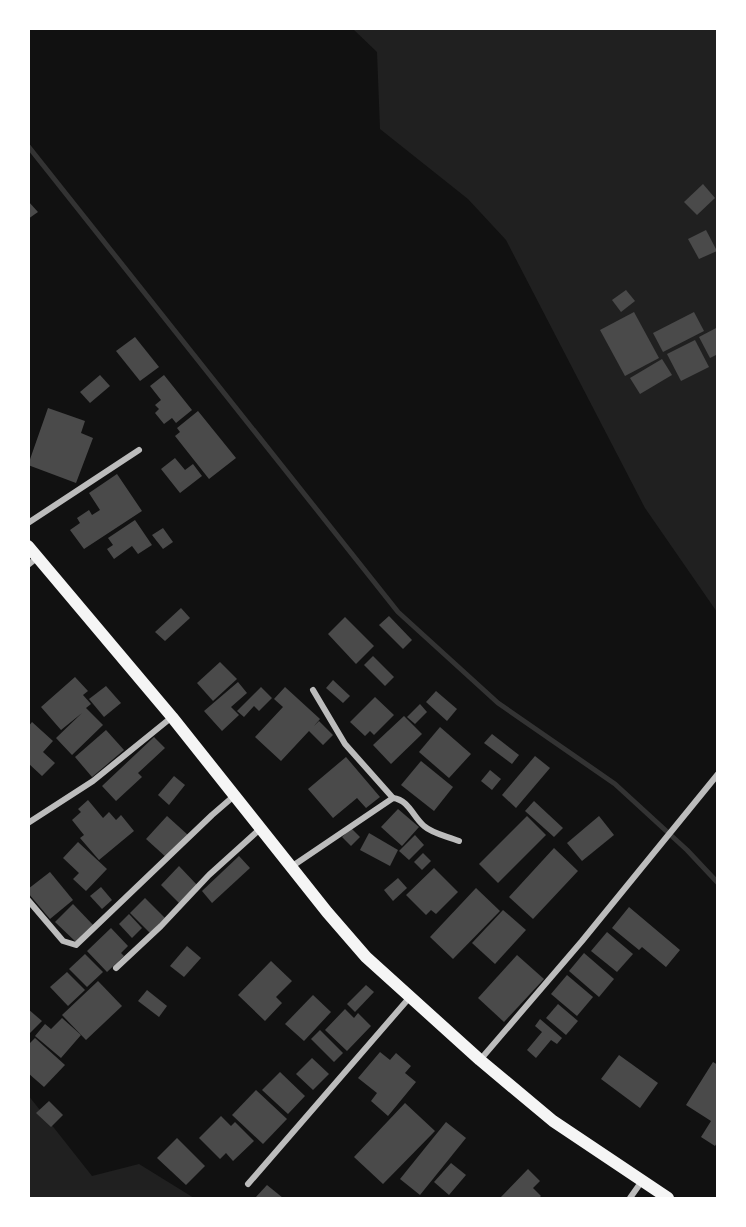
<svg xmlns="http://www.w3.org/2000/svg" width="746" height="1227" font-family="'Fira Sans Condensed',sans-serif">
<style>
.green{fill:#202020}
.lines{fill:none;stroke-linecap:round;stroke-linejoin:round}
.stream{stroke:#333;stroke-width:5}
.building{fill:#4a4a4a}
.minor{stroke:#bcbcbc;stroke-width:6}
.trunk{stroke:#f5f5f5;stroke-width:12}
</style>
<rect width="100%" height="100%" fill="#111"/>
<!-- green -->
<g class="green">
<path d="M353,29H717V612L645,508L506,240L468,199L380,129L377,52Z"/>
<path d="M28,1095L92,1176L139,1164L194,1198H29Z"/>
</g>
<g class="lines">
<!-- stream -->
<path class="stream" d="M28,146L398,612L498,703L615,784L687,850L718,883"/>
</g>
<!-- building -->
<g class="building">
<path d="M703,184L715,198L697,215L684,202Z"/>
<path d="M28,201L38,212L28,219Z"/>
<path d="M706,230L717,251L699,259L688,239Z"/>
<path d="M626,290L635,301L621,312L612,300Z"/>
<path d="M634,312L659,358L625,376L600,330Z"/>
<path d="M694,312L704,331L663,352L653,333Z"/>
<path d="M718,327V354L710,358L699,337Z"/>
<path d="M135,337L159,367L140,381L116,351Z"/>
<path d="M695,340L709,367L681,381L667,354Z"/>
<path d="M662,359L672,375L640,394L630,378Z"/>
<path d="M100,375L110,386L90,403L80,392Z"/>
<path d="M164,375L192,410L176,423L172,418L164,424L155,413L159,409L155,405L161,400L150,386Z"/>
<path d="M48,408L85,421L81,433L93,438L76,483L28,465Z"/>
<path d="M198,411L236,458L209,479L175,436L180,432L177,428Z"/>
<path d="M175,458L185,470L193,464L202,476L180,493L161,469Z"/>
<path d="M117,474L142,511L84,549L70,530L80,523L77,518L89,510L92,515L100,510L89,493Z"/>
<path d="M135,520L152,545L138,554L132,546L114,559L107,549L113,545L108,538Z"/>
<path d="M163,528L173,542L163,549L152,535Z"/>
<path d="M181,608L190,618L165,641L155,632Z"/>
<path d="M389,616L412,640L403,649L379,625Z"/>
<path d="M345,617L374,646L356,664L328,634Z"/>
<path d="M373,656L394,677L385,686L364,665Z"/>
<path d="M220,662L237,679L213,701L197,683Z"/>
<path d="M75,677L88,691L83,695L91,704L86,708L103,725L72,755L56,738L82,713L61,730L41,707Z"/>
<path d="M333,680L350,696L343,703L326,688Z"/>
<path d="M238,682L247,693L231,707L239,715L222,731L204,711Z"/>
<path d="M106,686L121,703L104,717L89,699Z"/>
<path d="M261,687L272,698L259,711L254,706L244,717L237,711Z"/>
<path d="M285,687L320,719L314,726L319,721L333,735L323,745L309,731L281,761L255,737L283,707L274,699Z"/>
<path d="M436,691L457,709L447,721L426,702Z"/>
<path d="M375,697L394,715L374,735L370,731L365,736L350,722Z"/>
<path d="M420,704L427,712L415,724L407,717Z"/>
<path d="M404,716L422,734L391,764L373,745Z"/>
<path d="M32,722L53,741L43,752L55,763L42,776L28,763V727Z"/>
<path d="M440,727L471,754L449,778L419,752Z"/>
<path d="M106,730L124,750L92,777L75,757Z"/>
<path d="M492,734L519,755L512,764L484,743Z"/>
<path d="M154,737L165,748L138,773L142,777L116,801L102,786Z"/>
<path d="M535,756L550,768L516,808L502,795Z"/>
<path d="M346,757L380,797L366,808L357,798L333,818L308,789Z"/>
<path d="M421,761L453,787L434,811L401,785Z"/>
<path d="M490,770L501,779L492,790L481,781Z"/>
<path d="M174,776L185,785L169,805L158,795Z"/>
<path d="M88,800L103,818L109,812L116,820L121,815L134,831L99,860L80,838L84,835L72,820L81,812L78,809Z"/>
<path d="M534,801L563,828L554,837L525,811Z"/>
<path d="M398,809L419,827L402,846L381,827Z"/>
<path d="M167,816L188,835L167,858L146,839Z"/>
<path d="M527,816L546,835L498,883L479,864Z"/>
<path d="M599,816L614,835L582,861L567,843Z"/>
<path d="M351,828L360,837L351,846L342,837Z"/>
<path d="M369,833L398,850L390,866L360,850Z"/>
<path d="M415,835L424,845L409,860L399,851Z"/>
<path d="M78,842L107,869L86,891L73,879L79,873L63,858Z"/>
<path d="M554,848L578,871L533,919L509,897Z"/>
<path d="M423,853L431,861L422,870L414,862Z"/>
<path d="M239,856L250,868L212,903L202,891Z"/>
<path d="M179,866L197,885L179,903L161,885Z"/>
<path d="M434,868L458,892L436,914L431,910L426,915L406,895Z"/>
<path d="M50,872L73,900L50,919L28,893V889Z"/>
<path d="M398,878L407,888L393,901L384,890Z"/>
<path d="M101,887L112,900L102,909L90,896Z"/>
<path d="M476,888L500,911L453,959L430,937Z"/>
<path d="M145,898L165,918L150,933L130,913Z"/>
<path d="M73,904L94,926L77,943L55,922Z"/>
<path d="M629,907L680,950L666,967L642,947L639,950L612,928Z"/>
<path d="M503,910L526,930L495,964L472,943Z"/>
<path d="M129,914L142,928L132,938L119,924Z"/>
<path d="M111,928L128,946L121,953L124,956L107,972L87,951Z"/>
<path d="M607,932L633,954L617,972L591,951Z"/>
<path d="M187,946L201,958L184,977L170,966Z"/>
<path d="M584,953L614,979L599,997L569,971Z"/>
<path d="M85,954L103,972L87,987L69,969Z"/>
<path d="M517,955L544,979L504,1022L478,998Z"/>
<path d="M271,961L292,981L276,997L282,1003L265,1021L238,995Z"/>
<path d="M67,972L85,990L68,1006L50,987Z"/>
<path d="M567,975L593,997L577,1016L551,994Z"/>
<path d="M98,981L122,1006L86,1040L62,1015Z"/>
<path d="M366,985L374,992L355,1012L347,1004Z"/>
<path d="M147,990L167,1006L159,1017L138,1001Z"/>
<path d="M313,995L331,1012L304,1041L285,1024Z"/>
<path d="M558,1004L578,1021L566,1035L546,1018Z"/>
<path d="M28,1009L42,1021L28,1035Z"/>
<path d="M345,1009L354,1018L358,1013L371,1026L347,1051L325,1030Z"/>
<path d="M62,1018L81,1035L61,1058L35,1036L45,1024L51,1029Z"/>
<path d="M540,1019L562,1038L557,1044L551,1040L536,1058L527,1050L542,1032L535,1026Z"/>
<path d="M320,1030L343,1053L334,1062L311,1039Z"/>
<path d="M35,1038L65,1065L44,1087L28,1073V1045Z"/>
<path d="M380,1052L390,1060L396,1053L411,1066L405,1073L416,1082L388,1116L371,1101L377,1093L358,1078Z"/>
<path d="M619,1055L658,1083L640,1108L601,1079Z"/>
<path d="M312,1058L329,1074L313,1090L296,1074Z"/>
<path d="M713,1062L718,1065V1141L715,1146L701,1137L711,1121L686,1105Z"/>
<path d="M280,1072L305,1096L288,1114L262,1090Z"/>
<path d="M256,1090L287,1119L263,1144L232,1115Z"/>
<path d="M49,1101L63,1115L51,1127L36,1113Z"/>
<path d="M405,1103L435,1131L383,1184L354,1157Z"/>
<path d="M221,1116L231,1126L235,1122L254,1141L233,1161L226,1153L220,1159L199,1138Z"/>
<path d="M446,1122L466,1138L420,1195L400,1179Z"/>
<path d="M177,1138L205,1166L186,1185L157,1158Z"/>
<path d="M451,1163L466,1175L449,1195L434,1182Z"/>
<path d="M528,1169L540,1181L533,1188L541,1196L539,1198H500Z"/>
<path d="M267,1185L283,1198H255Z"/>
</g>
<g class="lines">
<!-- minor -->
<g class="minor">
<path d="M28,523L139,450"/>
<path d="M28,565L38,557"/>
<path d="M313,690L345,744L393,798"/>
<path d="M28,823L93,781L172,717"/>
<path d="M291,867L393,798C409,800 413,817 424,826C433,834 447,836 459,841"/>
<path d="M28,900L63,941L76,945L212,815L234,796"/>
<path d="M116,968L161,926L209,875L260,829"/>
<path d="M480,1060L582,941L718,774"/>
<path d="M248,1184L410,997"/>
<path d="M630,1198L642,1181"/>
</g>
<!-- trunk -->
<path class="trunk" d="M28,546L172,717L327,912L366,957L480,1060L553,1121L668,1198"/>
</g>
<!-- border -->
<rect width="746" height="1227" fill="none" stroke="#ffffff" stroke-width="60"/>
</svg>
